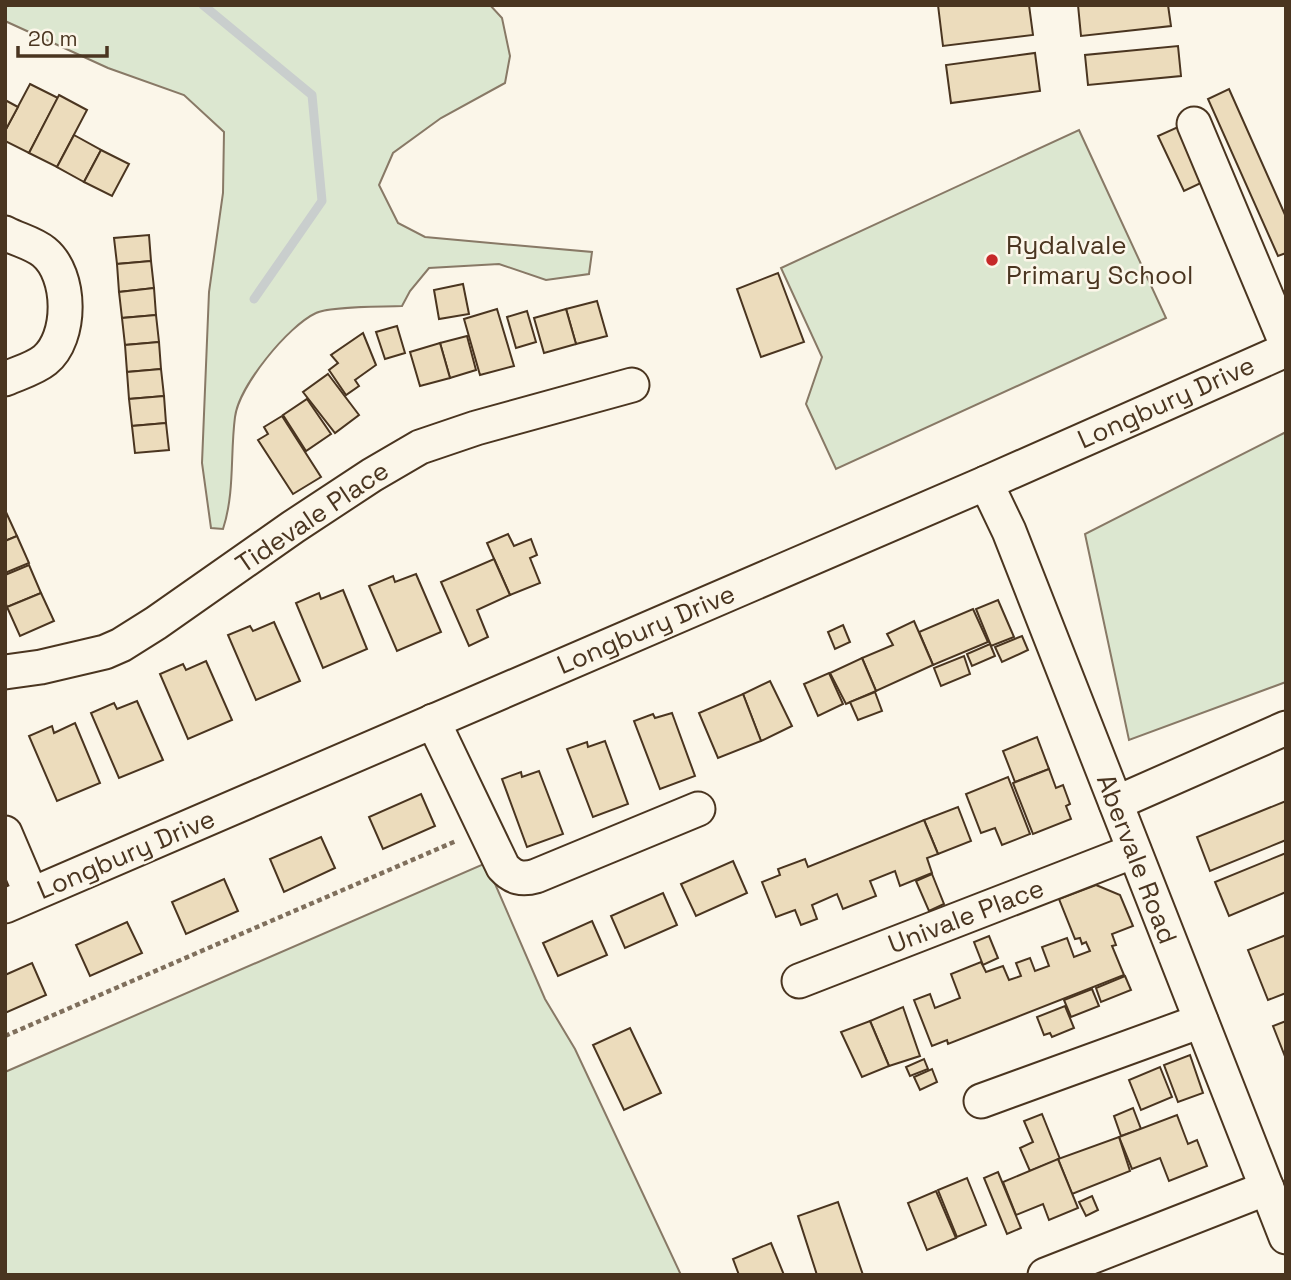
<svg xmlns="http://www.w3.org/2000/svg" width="1291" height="1280" font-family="'Space Grotesk',sans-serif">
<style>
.green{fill:#dce7d0;stroke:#887966;stroke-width:2}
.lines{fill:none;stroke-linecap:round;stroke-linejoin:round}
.stream{stroke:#c9cecd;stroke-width:9}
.building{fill:#ecdcbc;stroke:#4a3520;stroke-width:2}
.minor-casing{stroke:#4a3520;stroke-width:37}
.path{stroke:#7f6f5c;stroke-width:4.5;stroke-dasharray:5 3.5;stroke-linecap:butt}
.minor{stroke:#fbf6e9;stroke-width:33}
.poi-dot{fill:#c62828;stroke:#fbf6e9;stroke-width:2.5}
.labels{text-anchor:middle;stroke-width:5;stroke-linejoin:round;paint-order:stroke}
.poi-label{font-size:26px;fill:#4a3520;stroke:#fbf6e9;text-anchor:start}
.street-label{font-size:26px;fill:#4a3520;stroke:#fbf6e9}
</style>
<rect width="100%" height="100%" fill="#fbf6e9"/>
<!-- green -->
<g class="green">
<path d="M5,5H490L502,18L510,56L505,83L441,118L393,153L379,185L398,223L425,237L592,252L589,274L546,280L499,264L429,268L410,291L402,306C382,307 330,306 316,313C288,326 239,386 235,417C230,455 235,492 223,529L211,528L202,463L209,292L223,193L224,132L184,95L108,68L5,21Z"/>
<path d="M1079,130L1166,318L836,469L806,404L822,357L781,268Z"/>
<path d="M1286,432V682L1129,740L1085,534Z"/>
<path d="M486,863L545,999L575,1049L681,1275H5V1072Z"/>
</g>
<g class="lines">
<!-- stream -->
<path class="stream" d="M203,5L312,95L322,201L254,299"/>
</g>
<!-- building -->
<g class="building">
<path d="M938,5H1029L1033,35L943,46Z"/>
<path d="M1078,5H1168L1171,26L1081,36Z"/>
<path d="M1178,46L1181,76L1088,85L1085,55Z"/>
<path d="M1035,53L1040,91L951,103L946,65Z"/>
<path d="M30,84L58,98L29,153L5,141V131Z"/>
<path d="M1229,89L1286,217V253L1278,256L1208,99Z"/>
<path d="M59,95L87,110L57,167L29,153Z"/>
<path d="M5,100L18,107L5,131Z"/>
<path d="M1178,127L1203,182L1184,191L1158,136Z"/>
<path d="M74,135L101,150L84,182L57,167Z"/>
<path d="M101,150L129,164L112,196L84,182Z"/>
<path d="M149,235L151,261L117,264L114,238Z"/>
<path d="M151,261L154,288L119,292L117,264Z"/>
<path d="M778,273L804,342L761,357L737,289Z"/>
<path d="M463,284L469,314L439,319L434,290Z"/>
<path d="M154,288L156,315L122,318L119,292Z"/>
<path d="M597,301L607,336L576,344L566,309Z"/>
<path d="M497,309L514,366L480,375L464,319Z"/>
<path d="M566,309L576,344L544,353L534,318Z"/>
<path d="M527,311L536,342L516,348L507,317Z"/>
<path d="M156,315L159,342L125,345L122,318Z"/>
<path d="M397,326L405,353L385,359L376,332Z"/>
<path d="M363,333L376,365L355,380L359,386L346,395L329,370L338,363L331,355Z"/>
<path d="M467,336L476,370L450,378L440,343Z"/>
<path d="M159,342L161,369L127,372L125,345Z"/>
<path d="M440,343L450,378L420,386L410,352Z"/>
<path d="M161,369L164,396L129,399L127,372Z"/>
<path d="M328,374L359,415L335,433L303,392Z"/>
<path d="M164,396L166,423L132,426L129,399Z"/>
<path d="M307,399L331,434L306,451L283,415Z"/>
<path d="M282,416L321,477L293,494L258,440L268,434L264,427Z"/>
<path d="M166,423L169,450L135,453L132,426Z"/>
<path d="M5,510L17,536L5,541Z"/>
<path d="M508,534L514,546L531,539L537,555L530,558L540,583L510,595L487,543Z"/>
<path d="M17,536L29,563L5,573V541Z"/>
<path d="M494,559L510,595L477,610L488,637L469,646L441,582Z"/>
<path d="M29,565L41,593L7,607L5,601V575Z"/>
<path d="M416,574L441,632L397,651L369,586L393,576L395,582Z"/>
<path d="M343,590L367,649L323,668L296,603L319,593L321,599Z"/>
<path d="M41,593L54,621L20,636L7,607Z"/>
<path d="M998,600L1014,637L991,646L976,609Z"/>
<path d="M973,609L988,642L933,665L919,632Z"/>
<path d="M914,621L933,665L876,691L862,658L893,645L887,634Z"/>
<path d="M274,622L300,681L256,700L228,635L250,626L253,631Z"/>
<path d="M843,625L850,642L835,649L828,632Z"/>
<path d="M1022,636L1028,650L1002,662L995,647Z"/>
<path d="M990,644L995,656L972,666L967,654Z"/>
<path d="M964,656L970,674L941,686L934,668Z"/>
<path d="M862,658L876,691L846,704L830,673Z"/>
<path d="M206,661L232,720L188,739L160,674L183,664L186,670Z"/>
<path d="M829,673L843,704L818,716L804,684Z"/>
<path d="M770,681L792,726L761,741L743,694Z"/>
<path d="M875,692L882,711L858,720L850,702Z"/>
<path d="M743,694L761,741L718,758L699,713Z"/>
<path d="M137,701L163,760L119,778L91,713L114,703L117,709Z"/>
<path d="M672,713L695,776L660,789L634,721L653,714L655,718Z"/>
<path d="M75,723L100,783L57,801L29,736L52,726L54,733Z"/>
<path d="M1037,737L1049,769L1015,782L1003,751Z"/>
<path d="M605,741L628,804L593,817L567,749L587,742L588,747Z"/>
<path d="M1049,769L1056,788L1063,785L1070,804L1066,806L1071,819L1033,834L1013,783Z"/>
<path d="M539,771L563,834L527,847L502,779L521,772L522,777Z"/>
<path d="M1008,777L1030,834L1002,845L995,828L981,833L966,794Z"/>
<path d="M421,794L435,826L383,849L369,817Z"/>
<path d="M1286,801V840L1210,871L1197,837Z"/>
<path d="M958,807L971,841L938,854L924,820Z"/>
<path d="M924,820L938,854L927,858L932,873L900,886L895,871L870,881L876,896L843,909L837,894L812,905L817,919L801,925L795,910L776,917L762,882L780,875L778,869L805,859L808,867Z"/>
<path d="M321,837L335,868L284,892L270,859Z"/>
<path d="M1286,853V892L1229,916L1215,882Z"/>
<path d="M733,861L747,893L696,916L681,884Z"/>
<path d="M932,874L944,904L929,911L916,881Z"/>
<path d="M224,879L238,911L186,934L172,902Z"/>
<path d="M1096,885L1120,895L1133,926L1112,934L1116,945L1112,946L1124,975L948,1044L947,1040L932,1046L914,1000L930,994L935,1008L960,998L951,974L981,962L986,972L1003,966L1009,980L1021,976L1016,963L1030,958L1035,971L1049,966L1042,947L1067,938L1074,957L1090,951L1086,942L1082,944L1080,938L1075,939L1059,899Z"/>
<path d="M663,893L677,925L625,948L611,916Z"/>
<path d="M592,921L607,955L558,976L543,943Z"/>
<path d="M127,922L142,953L90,976L76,945Z"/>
<path d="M1286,935V993L1268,1000L1248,950Z"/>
<path d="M989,936L998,958L983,965L974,942Z"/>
<path d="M32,963L46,995L5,1013V975Z"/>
<path d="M1125,976L1131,990L1101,1002L1096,988Z"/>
<path d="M1092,989L1099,1006L1071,1017L1064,1000Z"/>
<path d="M1065,1006L1074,1028L1052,1037L1050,1033L1044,1035L1037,1017Z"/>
<path d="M903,1007L920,1056L889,1066L870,1021Z"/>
<path d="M870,1021L889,1066L862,1077L841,1032Z"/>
<path d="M1286,1021V1059L1273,1026Z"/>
<path d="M630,1028L661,1093L624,1110L593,1045Z"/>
<path d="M1190,1055L1203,1093L1178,1102L1164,1065Z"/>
<path d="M924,1059L928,1069L910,1076L906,1067Z"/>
<path d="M1160,1067L1172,1097L1141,1110L1129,1080Z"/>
<path d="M932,1069L937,1082L920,1090L914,1077Z"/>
<path d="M1133,1108L1141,1129L1121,1136L1114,1116Z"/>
<path d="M1042,1114L1060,1159L1030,1171L1020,1148L1033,1142L1024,1121Z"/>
<path d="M1177,1115L1188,1144L1197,1140L1207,1166L1169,1181L1160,1158L1132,1169L1119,1137Z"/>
<path d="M1119,1137L1130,1171L1072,1194L1058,1159Z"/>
<path d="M1058,1159L1078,1208L1049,1220L1043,1204L1016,1215L1003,1182Z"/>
<path d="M998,1172L1021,1228L1007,1234L984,1178Z"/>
<path d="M967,1178L986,1225L957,1237L938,1190Z"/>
<path d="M936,1191L956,1238L927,1250L908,1203Z"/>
<path d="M1092,1196L1098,1210L1086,1216L1079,1202Z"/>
<path d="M838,1202L863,1275H817L798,1216Z"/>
<path d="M771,1243L784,1275H739L733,1259Z"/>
</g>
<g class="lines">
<defs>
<g id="minor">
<path d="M1194,124L1286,343"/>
<path d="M5,233C18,240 33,243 44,252C72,275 72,338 45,360C34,369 18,373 5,379"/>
<path d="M986,483L1009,531L1286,1237"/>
<path d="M5,672L41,667L105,652L121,645L156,623L293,527L372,475L420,447L476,428L632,385"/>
<path d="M433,721L503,867C513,878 522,880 536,876L698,809"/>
<path d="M1116,803L1286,728"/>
<path d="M5,833L31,894"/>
<path d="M5,906L986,483L1286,350"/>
<path d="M799,981L1134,851"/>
<path d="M981,1101L1201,1021"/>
<path d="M1045,1275L1267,1188"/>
</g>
</defs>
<!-- minor casing -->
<use href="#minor" class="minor-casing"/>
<!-- path -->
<path class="path" d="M5,1036L456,841"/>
<!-- minor -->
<use href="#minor" class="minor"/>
</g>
<!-- markers -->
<circle class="poi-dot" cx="992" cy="260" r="7"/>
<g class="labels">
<!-- poi labels -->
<g class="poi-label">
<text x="1006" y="254">Rydalvale<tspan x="1006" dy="30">Primary School</tspan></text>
</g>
<!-- street labels -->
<g class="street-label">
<text transform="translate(1166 402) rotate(-24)" y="9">Longbury Drive</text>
<text transform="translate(312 517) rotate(-34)" y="9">Tidevale Place</text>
<text transform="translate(646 629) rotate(-23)" y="9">Longbury Drive</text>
<text transform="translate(126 854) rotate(-23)" y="9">Longbury Drive</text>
<text transform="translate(1137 859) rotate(69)" y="9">Abervale Road</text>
<text transform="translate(966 916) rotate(-21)" y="9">Univale Place</text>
</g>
</g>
<!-- border -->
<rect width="1291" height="1280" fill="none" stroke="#4a3520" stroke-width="14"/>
<!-- scale -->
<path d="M18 46v10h89v-10" fill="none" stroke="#4a3520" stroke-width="3.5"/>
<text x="28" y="46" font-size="21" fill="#4a3520" stroke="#fbf6e9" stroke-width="5" paint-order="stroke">20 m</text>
</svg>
